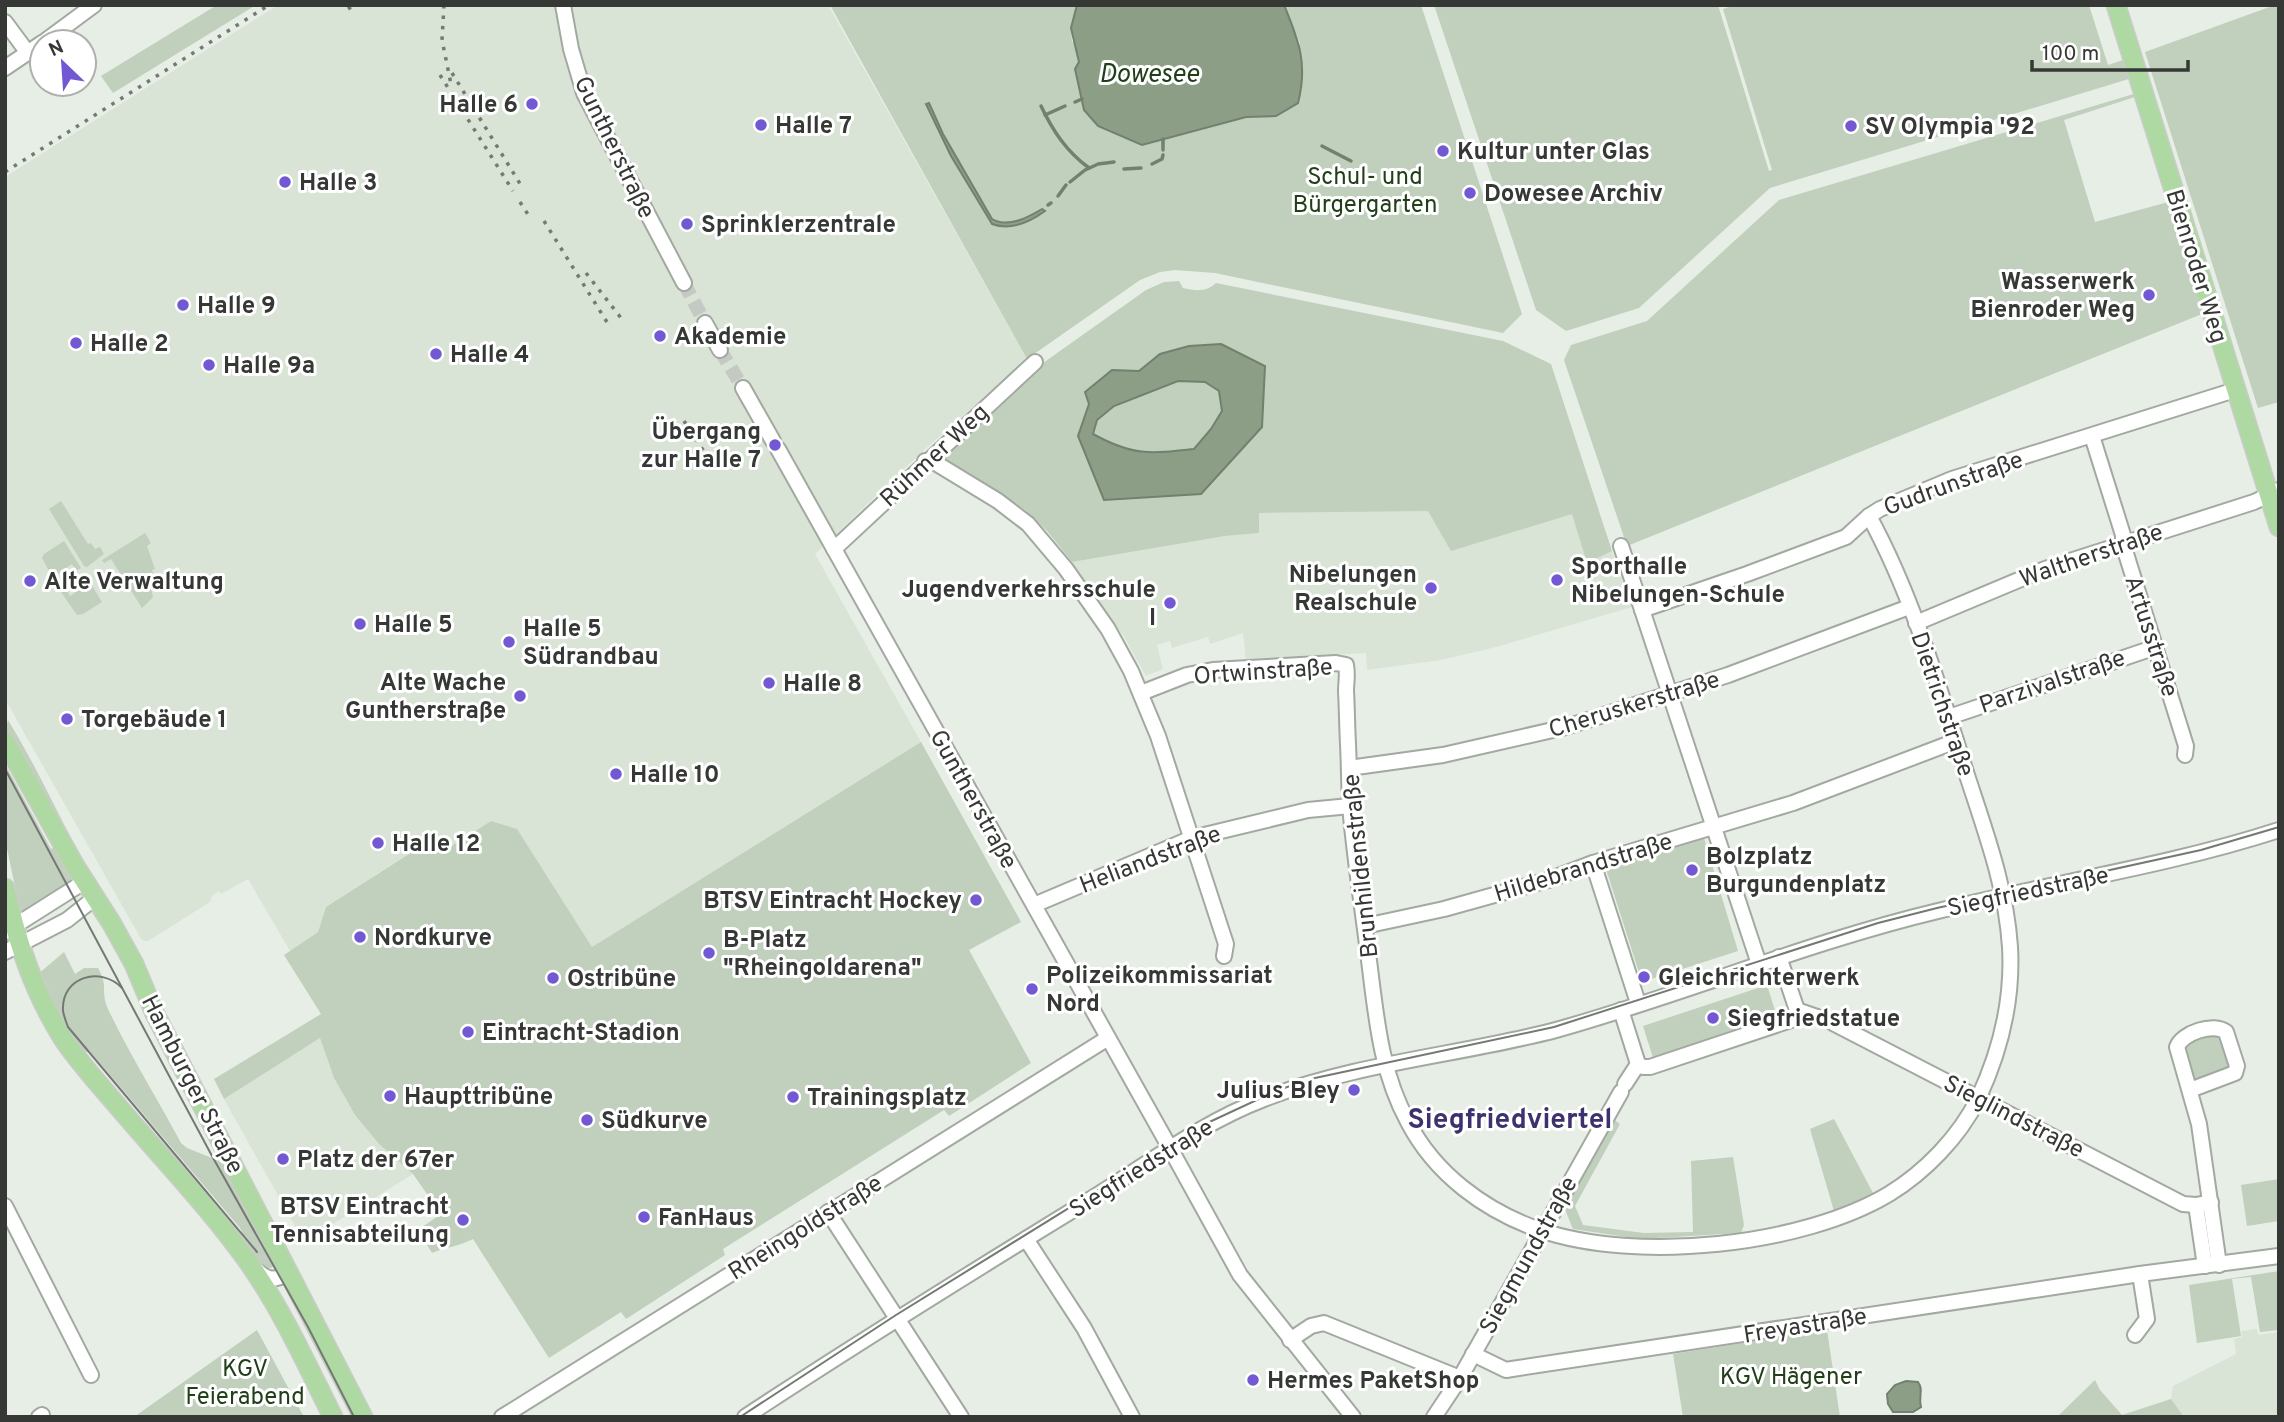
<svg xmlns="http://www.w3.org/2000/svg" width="2284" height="1422" font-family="Overpass,sans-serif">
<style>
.built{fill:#d9e4d6}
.green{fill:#c1cfbd;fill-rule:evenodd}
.water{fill:#8c9f86;stroke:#72806e;stroke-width:2;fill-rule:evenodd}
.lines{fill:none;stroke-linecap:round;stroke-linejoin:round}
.stream{stroke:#72806e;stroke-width:3.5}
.minor-tunnel{stroke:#c4cac3;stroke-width:14;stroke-dasharray:14 7;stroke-linecap:butt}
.minor-casing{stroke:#a2a9a0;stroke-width:18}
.major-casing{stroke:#cbcbca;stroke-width:21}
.minor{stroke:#fff;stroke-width:14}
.major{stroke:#afd9a3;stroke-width:18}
.tram{stroke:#757974;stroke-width:2}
.rail{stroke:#757974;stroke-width:3.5;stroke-dasharray:3.5 7;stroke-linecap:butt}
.poi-dot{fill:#7258d2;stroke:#fff;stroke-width:2.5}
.labels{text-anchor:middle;stroke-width:6;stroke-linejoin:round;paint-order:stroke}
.poi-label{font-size:24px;font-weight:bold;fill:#363835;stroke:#fff;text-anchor:start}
.street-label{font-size:24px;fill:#363835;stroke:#fff}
.park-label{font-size:24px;fill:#213f18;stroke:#fff}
.water-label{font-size:26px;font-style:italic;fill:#203e17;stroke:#fff}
.quarter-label{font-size:28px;font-weight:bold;fill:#3d326e;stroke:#fff}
</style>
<rect width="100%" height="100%" fill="#e7eee6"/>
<!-- built -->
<g class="built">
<path d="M278,5H828L1027,359L925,449L815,554L921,742L592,947L517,830L491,821L447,848L425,843L326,907L318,932L290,951L248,879L221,894L219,891L212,896L210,902L148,941H144L141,939L5,699V177Z"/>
<path d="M1596,507L1632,607L1496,647L1441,660L1367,670L1366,653L1246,660L1243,633L1210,644L1208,637L1172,648L1170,641L1157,645L1163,669L1146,676L1123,635L1072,562L1225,536L1259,533V513Z"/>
<path d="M320,1038L334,1078L355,1115L379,1144L413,1174L304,1242L224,1099Z"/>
<path d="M2257,1329L2258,1335L2279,1332V1417H2184L2171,1399L2173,1386L2236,1354L2234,1339L2242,1337L2241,1331Z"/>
</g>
<!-- green -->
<g class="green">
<path d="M217,5H256L113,93L101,76Z"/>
<path d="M830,5H1077L1071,28L1072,41L1076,45L1079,62L1098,126L1142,144L1246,117L1276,116L1300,43L1284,5H1421L1522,314L1503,333L1215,273L1175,270L1160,272L1140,280L1027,359Z"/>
<path d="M1434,5H1718L1769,171L1772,170L1723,9L1735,5H2089L2108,65L2126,59L2132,78L1770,188L1639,308L1566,331L1536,310Z"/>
<path d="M2275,5H2279V402L2258,408L2145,52Z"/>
<path d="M2137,93L2138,96L2064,120L2095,222L2172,201L2207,312L1627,546L1564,360L1571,345L1647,321L1779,200Z"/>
<path d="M1179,281L1183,288C1195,291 1207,292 1216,283L1503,341L1551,364L1612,551L1587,563L1572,514L1451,551L1428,511L1259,513V533L1225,536L1072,562L1047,531L1025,510L936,455L1043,363L1146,290L1164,282ZM1160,354L1265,367L1201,494L1078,436L1089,404L1140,371Z"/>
<path d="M1179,381L1205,382L1219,391L1222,411L1211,429L1194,449C1151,454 1132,455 1093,434L1097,420L1114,406Z"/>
<path d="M61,501L88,544L91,543L95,549L100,547L104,554L87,567L84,566L49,509Z"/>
<path d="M145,533L151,543L147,546L155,569L152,570L156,582L155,588L151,589L153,597L142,608L111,559L104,563L102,560Z"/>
<path d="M64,541L81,568L76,571L72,564L57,574L61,581L56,584L42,558L44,554Z"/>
<path d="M86,576L102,602L83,614L77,615L61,592L66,589L70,596L85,586L81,579Z"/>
<path d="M8,720C33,761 53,803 75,846L72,848L5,729Z"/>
<path d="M921,742L1021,922L969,950L1031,1063L949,1116L944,1110L723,1249L725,1255L626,1319L621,1312L549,1358L473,1239C460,1246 446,1247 432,1253L418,1230L441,1214L413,1174L379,1144L355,1115L334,1078L320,1038L224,1099L214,1079L321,1014L284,955L318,932L326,907L426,843L448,848L491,821L517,829L592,947Z"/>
<path d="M5,764L51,849L57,846L72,876L70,883L21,915L5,839Z"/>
<path d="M1704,838L1738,951L1642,982L1606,869Z"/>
<path d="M64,952L75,974L84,968H98C109,987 100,991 108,1009C130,1055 157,1098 181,1143L187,1148L217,1160L231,1172L279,1264L264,1271L243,1241L245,1239L240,1228L89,1050L83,1055L65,1030L37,975Z"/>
<path d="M1767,985L1778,1020L1654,1061L1643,1026Z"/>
<path d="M2219,1032L2231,1069L2200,1081L2194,1080L2182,1044L2185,1041Z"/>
<path d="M1613,1119L1620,1124L1575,1206L1583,1225L1644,1233L1693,1232L1691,1161L1733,1157L1744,1225L1741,1233L1640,1239L1573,1229L1564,1207Z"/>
<path d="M1834,1119L1874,1195L1834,1211L1810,1129Z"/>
<path d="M2279,1179V1221L2247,1226L2241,1185Z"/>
<path d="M2279,1271V1330L2260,1332L2251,1277L2232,1279L2241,1336L2197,1343L2189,1285Z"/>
<path d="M257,1330L304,1417H134Z"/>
<path d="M1827,1330L1840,1417H1683L1673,1354Z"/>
<path d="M2095,1380L2100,1390L2122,1415L2171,1399L2184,1417H2057Z"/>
</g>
<!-- water -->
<g class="water">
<path d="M1077,5H1284C1299,41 1308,64 1298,103L1276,116L1246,117L1142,145L1098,126L1084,110L1075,69L1079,62L1071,28Z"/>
<path d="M929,103L943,134L992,219C1008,228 1027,218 1042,209L1045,211C1030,222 1011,231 992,224L951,156L926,104Z"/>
<path d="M1221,344L1265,366L1262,427L1201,494L1104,500L1078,436L1089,404L1085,392L1112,370L1139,371L1160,354L1189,346ZM1178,381L1205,382L1219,391L1222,411L1211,429L1194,449C1150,454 1133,456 1093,434L1097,420L1114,406Z"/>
<path d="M1906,1381L1918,1382C1924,1390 1918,1396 1921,1407L1913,1412H1893L1888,1404L1887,1394L1895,1385Z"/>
</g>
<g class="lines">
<!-- stream -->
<g class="stream">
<path d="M1075,102L1082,99"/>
<path d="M1041,106C1053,131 1066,151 1089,168"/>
<path d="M1045,115L1065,106"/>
<path d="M1163,139V150"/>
<path d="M1322,146L1351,161"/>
<path d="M1098,164L1114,162"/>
<path d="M1152,164L1162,159L1163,155"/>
<path d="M1124,169L1141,168"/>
<path d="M1070,182L1085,170L1096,165"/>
<path d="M1058,196L1066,185"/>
<path d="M1048,205L1051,203"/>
</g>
<!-- minor-tunnel -->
<g class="minor-tunnel">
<path d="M684,283L705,323"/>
<path d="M720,350L743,388"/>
</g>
<defs>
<g id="minor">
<path d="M563,5L571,49L584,93L684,283"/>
<path d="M5,22L28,53"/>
<path d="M44,42L94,5"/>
<path d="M5,68L42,43"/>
<path d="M705,323L720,350"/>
<path d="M743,388L773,441"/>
<path d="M2092,436L2123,535V544L2186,746L2185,755"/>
<path d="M778,449L1170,1148L1240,1275L1353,1417"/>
<path d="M925,461L934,462L998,501L1028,524L1066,569L1108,629L1131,671L1158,736L1226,944L1224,956"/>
<path d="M1621,546L1759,964"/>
<path d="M834,549L1035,362"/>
<path d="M1642,610L1747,574L1846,537L1869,516L1880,509L1952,479L2235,390"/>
<path d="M1916,623L2045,569L2254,502L2279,490"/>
<path d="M1141,693L1187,675L1213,670L1336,663L1346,665C1348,675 1346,682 1346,691C1347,709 1347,726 1348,744C1349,764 1349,785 1350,805C1354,854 1362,904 1368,953C1376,1012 1379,1069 1408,1122C1435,1174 1485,1211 1540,1230C1637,1263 1802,1246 1889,1194C1925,1172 1959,1137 1978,1099C2000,1052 2013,999 2010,947C2006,885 1984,828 1965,769C1938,684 1912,595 1869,516"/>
<path d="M1949,717L2156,647"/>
<path d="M1349,768L1443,755L1566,727L1728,675L1909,607"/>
<path d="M1593,863L1638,1003"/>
<path d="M1034,905L1192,838L1308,810L1350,806"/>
<path d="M1365,926L1444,909L1548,880L1593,863L1793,803L1956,741"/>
<path d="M5,932L84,882"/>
<path d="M5,952L67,920L96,897"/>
<path d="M1621,1010L1638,1064"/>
<path d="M1797,1010L1826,1020"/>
<path d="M1833,1023L2183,1204L2196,1205L2211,1202"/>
<path d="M1638,1064L1643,1067H1650L1791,1020L1796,1015L1797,1010L1779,957"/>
<path d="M1625,1084L1638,1064"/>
<path d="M2190,1090L2235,1073L2237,1066L2226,1032C2214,1022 2182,1033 2177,1047L2199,1124L2219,1265"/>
<path d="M2196,1205L2205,1266"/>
<path d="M5,1206L91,1375"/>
<path d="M828,1212L961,1417"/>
<path d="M1026,1239L1084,1328L1132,1417"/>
<path d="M255,1269C268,1281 274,1281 289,1273"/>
<path d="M2135,1335L2147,1319L2140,1274"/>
<path d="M1290,1340L1311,1326L1324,1323L1460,1378"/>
<path d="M1473,1354L1506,1370L1512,1369L2140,1274L2279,1256"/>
<path d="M39,1417L42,1415"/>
<path d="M502,1417L1108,1038"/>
<path d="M745,1417C859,1342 975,1270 1091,1199C1148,1164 1201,1123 1264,1099C1355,1063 1461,1055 1556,1030C1685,994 1808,942 1938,911C2051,883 2168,866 2279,830"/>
<path d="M1434,1417L1460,1378L1621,1092"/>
</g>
<g id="major">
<path d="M2116,5L2279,527"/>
<path d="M5,741L75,866L112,924L134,964L155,1014L363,1417"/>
<path d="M5,888C17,941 33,990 62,1037C77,1060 97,1082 115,1103C159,1155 210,1208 249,1263C282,1310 307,1365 333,1417"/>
</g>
</defs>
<!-- minor casing -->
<use href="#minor" class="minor-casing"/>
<!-- major casing -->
<use href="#major" class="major-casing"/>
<!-- minor -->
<use href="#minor" class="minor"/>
<!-- major -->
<use href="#major" class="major"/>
<!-- tram -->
<g class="tram">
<path d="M5,769L212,1156L308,1327L354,1417"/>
<path d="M122,988C101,966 61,976 63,1011C64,1016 66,1022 68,1027L257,1252"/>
<path d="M740,1417L896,1315L1203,1125L1278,1090L1315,1078L1554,1027L1878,923L1937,908L2201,850L2279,827"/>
</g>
<!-- rail -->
<g class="rail">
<path d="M444,5L442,40L451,84"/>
<path d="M348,9L354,5"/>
<path d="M452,73L522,187"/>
<path d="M440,75L513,191"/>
<path d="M5,172L269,5"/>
<path d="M520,202L529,216"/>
<path d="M544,221L610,327"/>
<path d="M586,273L621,318"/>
<path d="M684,421L705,453"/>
</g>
</g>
<!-- markers -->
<g class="poi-dot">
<circle cx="532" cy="104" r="7"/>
<circle cx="761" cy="125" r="7"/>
<circle cx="1851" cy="126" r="7"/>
<circle cx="1443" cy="151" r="7"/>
<circle cx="285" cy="182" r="7"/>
<circle cx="1470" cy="193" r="7"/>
<circle cx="687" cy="224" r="7"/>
<circle cx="2149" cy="295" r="7"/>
<circle cx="183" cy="305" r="7"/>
<circle cx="660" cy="336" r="7"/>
<circle cx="76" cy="343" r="7"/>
<circle cx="436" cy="354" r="7"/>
<circle cx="209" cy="365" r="7"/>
<circle cx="775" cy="445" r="7"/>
<circle cx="1557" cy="580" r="7"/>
<circle cx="30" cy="581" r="7"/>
<circle cx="1431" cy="588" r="7"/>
<circle cx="1170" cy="603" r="7"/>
<circle cx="360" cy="624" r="7"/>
<circle cx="509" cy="642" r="7"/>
<circle cx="769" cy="683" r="7"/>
<circle cx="520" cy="696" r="7"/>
<circle cx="67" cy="719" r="7"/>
<circle cx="616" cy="774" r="7"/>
<circle cx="378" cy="843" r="7"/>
<circle cx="1692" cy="870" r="7"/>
<circle cx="976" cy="900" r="7"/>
<circle cx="360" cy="937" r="7"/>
<circle cx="709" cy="953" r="7"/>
<circle cx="1644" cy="977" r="7"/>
<circle cx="553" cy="978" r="7"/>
<circle cx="1032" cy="989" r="7"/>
<circle cx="1713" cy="1018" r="7"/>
<circle cx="468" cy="1032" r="7"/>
<circle cx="1354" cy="1090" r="7"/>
<circle cx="390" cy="1096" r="7"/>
<circle cx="793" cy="1097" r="7"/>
<circle cx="587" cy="1120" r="7"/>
<circle cx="283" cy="1159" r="7"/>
<circle cx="644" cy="1217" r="7"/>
<circle cx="463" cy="1220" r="7"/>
<circle cx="1253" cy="1380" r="7"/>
</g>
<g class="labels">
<!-- poi labels -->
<g class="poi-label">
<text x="518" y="112" text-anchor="end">Halle 6</text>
<text x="775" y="133">Halle 7</text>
<text x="1865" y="134">SV Olympia '92</text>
<text x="1457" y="159">Kultur unter Glas</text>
<text x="299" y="190">Halle 3</text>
<text x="1484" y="201">Dowesee Archiv</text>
<text x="701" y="232">Sprinklerzentrale</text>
<text x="2135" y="289" text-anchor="end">Wasserwerk<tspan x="2135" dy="28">Bienroder Weg</tspan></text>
<text x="197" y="313">Halle 9</text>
<text x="674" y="344">Akademie</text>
<text x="90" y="351">Halle 2</text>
<text x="450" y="362">Halle 4</text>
<text x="223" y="373">Halle 9a</text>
<text x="761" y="439" text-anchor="end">Übergang<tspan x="761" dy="28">zur Halle 7</tspan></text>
<text x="1571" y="574">Sporthalle<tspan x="1571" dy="28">Nibelungen-Schule</tspan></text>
<text x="1417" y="582" text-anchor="end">Nibelungen<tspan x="1417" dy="28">Realschule</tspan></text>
<text x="44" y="589">Alte Verwaltung</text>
<text x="1156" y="597" text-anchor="end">Jugendverkehrsschule<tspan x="1156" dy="28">I</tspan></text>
<text x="374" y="632">Halle 5</text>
<text x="523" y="636">Halle 5<tspan x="523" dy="28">Südrandbau</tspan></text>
<text x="506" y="690" text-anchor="end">Alte Wache<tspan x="506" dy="28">Guntherstraße</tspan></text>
<text x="783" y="691">Halle 8</text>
<text x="81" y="727">Torgebäude 1</text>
<text x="630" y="782">Halle 10</text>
<text x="392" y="851">Halle 12</text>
<text x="1706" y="864">Bolzplatz<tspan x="1706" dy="28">Burgundenplatz</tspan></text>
<text x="962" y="908" text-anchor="end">BTSV Eintracht Hockey</text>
<text x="374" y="945">Nordkurve</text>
<text x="723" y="947">B-Platz<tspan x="723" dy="28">"Rheingoldarena"</tspan></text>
<text x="1046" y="983">Polizeikommissariat<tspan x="1046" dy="28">Nord</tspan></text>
<text x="1658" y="985">Gleichrichterwerk</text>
<text x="567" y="986">Ostribüne</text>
<text x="1727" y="1026">Siegfriedstatue</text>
<text x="482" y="1040">Eintracht-Stadion</text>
<text x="1340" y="1098" text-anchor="end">Julius Bley</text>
<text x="404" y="1104">Haupttribüne</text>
<text x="807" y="1105">Trainingsplatz</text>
<text x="601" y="1128">Südkurve</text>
<text x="297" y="1167">Platz der 67er</text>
<text x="449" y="1214" text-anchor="end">BTSV Eintracht<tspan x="449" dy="28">Tennisabteilung</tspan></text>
<text x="658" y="1225">FanHaus</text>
<text x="1267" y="1388">Hermes PaketShop</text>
</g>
<!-- street labels -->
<g class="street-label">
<text transform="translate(615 147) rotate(64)" y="8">Guntherstraße</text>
<text transform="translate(2197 266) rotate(73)" y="8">Bienroder Weg</text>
<text transform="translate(934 455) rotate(-43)" y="8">Rühmer Weg</text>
<text transform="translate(1953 483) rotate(-20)" y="8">Gudrunstraße</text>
<text transform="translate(2091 555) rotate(-19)" y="8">Waltherstraße</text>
<text transform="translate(2152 636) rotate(72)" y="8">Artusstraße</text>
<text transform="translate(1263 671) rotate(-4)" y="8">Ortwinstraße</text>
<text transform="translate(2052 681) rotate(-19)" y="8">Parzivalstraße</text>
<text transform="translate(1634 704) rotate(-17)" y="8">Cheruskerstraße</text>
<text transform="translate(1943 704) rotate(71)" y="8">Dietrichstraße</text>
<text transform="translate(974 799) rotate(61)" y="8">Guntherstraße</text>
<text transform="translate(1150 859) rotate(-21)" y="8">Heliandstraße</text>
<text transform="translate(1360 866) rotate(-96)" y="8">Brunhildenstraße</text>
<text transform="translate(1583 867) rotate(-17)" y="8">Hildebrandstraße</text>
<text transform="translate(2028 891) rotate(-12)" y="8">Siegfriedstraße</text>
<text transform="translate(193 1084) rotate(63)" y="8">Hamburger Straße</text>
<text transform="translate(2014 1116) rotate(27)" y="8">Sieglindstraße</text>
<text transform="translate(1141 1168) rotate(-32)" y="8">Siegfriedstraße</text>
<text transform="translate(805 1227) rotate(-32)" y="8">Rheingoldstraße</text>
<text transform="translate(1528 1255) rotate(-61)" y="8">Siegmundstraße</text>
<text transform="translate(1805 1325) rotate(-9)" y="8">Freyastraße</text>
</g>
<!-- park labels -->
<g class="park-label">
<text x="1365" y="184">Schul- und<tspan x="1365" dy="28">Bürgergarten</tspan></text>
<text x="245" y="1376">KGV<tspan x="245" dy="28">Feierabend</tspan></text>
<text x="1791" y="1384">KGV Hägener</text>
</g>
<!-- water labels -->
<g class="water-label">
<text x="1149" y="82">Dowesee</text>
</g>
<!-- quarter labels -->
<g class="quarter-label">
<text x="1510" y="1128">Siegfriedviertel</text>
</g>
</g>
<!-- border -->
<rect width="2284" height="1422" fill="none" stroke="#363835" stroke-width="14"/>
<!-- north arrow -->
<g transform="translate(63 63) rotate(335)"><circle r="33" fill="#ffffff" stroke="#afafae" stroke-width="2"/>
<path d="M0-5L12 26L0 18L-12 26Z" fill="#7258d2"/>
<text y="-10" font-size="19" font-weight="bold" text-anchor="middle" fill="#363835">N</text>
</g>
<!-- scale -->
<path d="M2032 60v10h156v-10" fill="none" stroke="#363835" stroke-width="3.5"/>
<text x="2042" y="60" font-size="21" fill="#363835" stroke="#ffffff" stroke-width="5" paint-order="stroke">100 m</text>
</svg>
